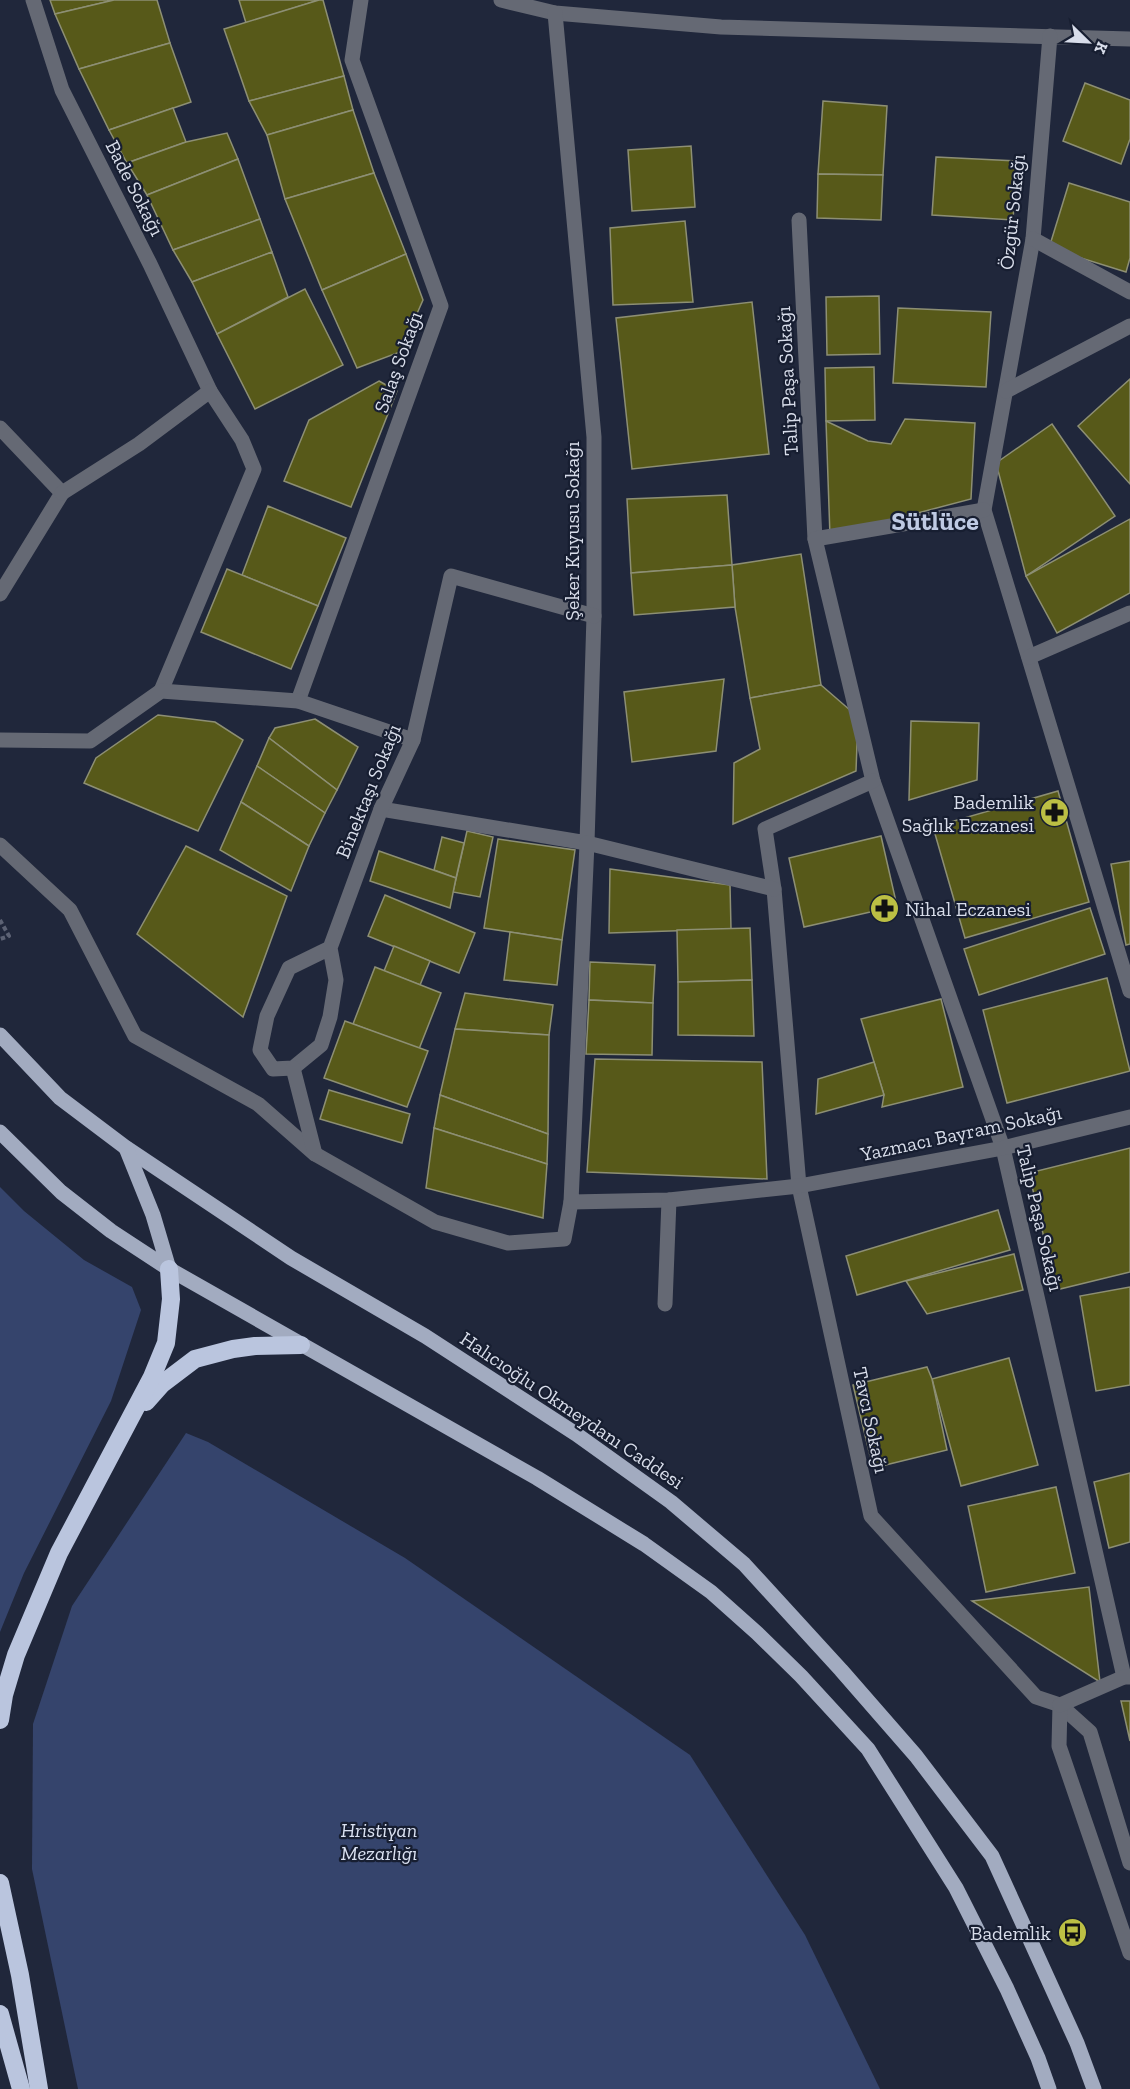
<svg xmlns="http://www.w3.org/2000/svg" width="1130" height="2089" font-family="'Zilla Slab',serif">
<style>
.green{fill:#35446c}
.building{fill:#575919;stroke:#8d8f74;stroke-width:1.5}
.lines{fill:none;stroke-linecap:round;stroke-linejoin:round}
.path{stroke:#5c6274;stroke-width:4;stroke-dasharray:4.5 3;stroke-linecap:butt}
.minor{stroke:#656974;stroke-width:15}
.major{stroke:#a2abc0;stroke-width:15}
.highway{stroke:#bac5de;stroke-width:18}
.labels{text-anchor:middle;stroke-width:4.5;stroke-linejoin:round;paint-order:stroke}
.street-label{font-size:20px;fill:#d8ddea;stroke:#171e31}
.poi-label{font-size:20px;fill:#d8ddea;stroke:#171e31;text-anchor:end}
.park-label{font-size:20px;font-style:italic;fill:#dbe2f2;stroke:#171e31}
.district-label{font-size:26px;font-weight:bold;fill:#bfcae3;stroke:#171e31}
</style>
<rect width="100%" height="100%" fill="#20273b"/>
<!-- green -->
<g class="green">
<path d="M0,1187L24,1211L84,1260L132,1287L141,1310L111,1401L24,1573L0,1632Z"/>
<path d="M186,1433L208,1442L405,1558L690,1755L805,1935L880,2089H78L32,1869L33,1724L72,1606Z"/>
</g>
<!-- building -->
<g class="building">
<path d="M50,0H114L55,14Z"/>
<path d="M114,0H157L170,43L79,69L55,14Z"/>
<path d="M239,0H319L246,23Z"/>
<path d="M319,0H323L344,76L249,101L224,29Z"/>
<path d="M170,43L191,102L109,130L79,69Z"/>
<path d="M344,76L353,110L267,135L249,101Z"/>
<path d="M1085,83L1130,100V139L1121,164L1063,141Z"/>
<path d="M823,101L887,106L883,175L818,174Z"/>
<path d="M173,108L186,142L127,163L109,130Z"/>
<path d="M353,110L374,173L285,199L267,135Z"/>
<path d="M227,133L238,159L147,195L127,163L186,142Z"/>
<path d="M691,146L695,207L632,211L628,150Z"/>
<path d="M936,157L1017,161L1013,220L932,215Z"/>
<path d="M238,159L260,219L173,250L147,195Z"/>
<path d="M374,173L406,254L322,290L285,199Z"/>
<path d="M818,174L883,175L881,220L817,218Z"/>
<path d="M1069,183L1130,202V258L1126,272L1049,248Z"/>
<path d="M260,219L272,252L192,282L173,250Z"/>
<path d="M685,221L693,302L613,305L610,228Z"/>
<path d="M272,252L288,297L217,334L192,282Z"/>
<path d="M406,254L423,300L400,352L357,368L322,290Z"/>
<path d="M305,289L343,365L255,409L217,334Z"/>
<path d="M879,296L880,354L827,355L826,297Z"/>
<path d="M752,302L769,454L632,469L616,318Z"/>
<path d="M898,308L991,312L986,387L893,383Z"/>
<path d="M874,367L875,420L826,421L825,368Z"/>
<path d="M1130,379V484L1078,426Z"/>
<path d="M379,381L397,391L351,507L284,481L309,420Z"/>
<path d="M905,419L975,423L971,499L830,536L826,421L868,441L891,444Z"/>
<path d="M1052,424L1115,516L1026,576L996,463Z"/>
<path d="M727,495L732,565L631,573L627,499Z"/>
<path d="M268,506L346,538L318,606L242,575Z"/>
<path d="M1130,519V593L1057,633L1026,576Z"/>
<path d="M801,554L821,685L750,698L735,607L732,565Z"/>
<path d="M732,565L735,607L634,615L631,573Z"/>
<path d="M227,569L318,606L291,669L201,632Z"/>
<path d="M724,679L716,751L632,762L624,692Z"/>
<path d="M821,685L858,717L856,771L733,824L734,763L760,749L750,698Z"/>
<path d="M158,715L215,722L243,740L198,831L84,783L96,758Z"/>
<path d="M315,719L358,747L337,790L269,738L275,728Z"/>
<path d="M911,721L979,723L977,780L909,800Z"/>
<path d="M269,738L337,790L325,813L257,766Z"/>
<path d="M257,766L325,813L309,846L241,802Z"/>
<path d="M1058,791L1089,902L965,938L933,827Z"/>
<path d="M241,802L309,846L291,891L220,850Z"/>
<path d="M467,831L493,837L480,897L453,892Z"/>
<path d="M881,836L897,906L804,927L789,858Z"/>
<path d="M442,837L464,843L456,878L434,870Z"/>
<path d="M498,839L575,850L562,940L484,928Z"/>
<path d="M186,846L287,896L243,1017L137,934Z"/>
<path d="M379,851L456,878L450,908L370,881Z"/>
<path d="M1130,861V944L1126,945L1111,864Z"/>
<path d="M610,869L730,885L731,929L609,933Z"/>
<path d="M385,895L475,933L459,973L368,936Z"/>
<path d="M1090,908L1105,954L979,995L964,949Z"/>
<path d="M750,928L752,980L678,982L677,930Z"/>
<path d="M510,932L562,940L557,985L504,980Z"/>
<path d="M394,946L430,961L420,985L384,971Z"/>
<path d="M590,962L655,965L653,1003L589,1000Z"/>
<path d="M375,967L441,993L419,1049L353,1024Z"/>
<path d="M1107,978L1130,1071L1007,1103L983,1010Z"/>
<path d="M752,980L754,1036L678,1035V982Z"/>
<path d="M465,993L553,1005L549,1035L455,1029Z"/>
<path d="M941,999L963,1087L882,1107L884,1095L861,1019Z"/>
<path d="M589,1000L653,1003L652,1055L586,1054Z"/>
<path d="M345,1021L428,1051L407,1107L324,1078Z"/>
<path d="M455,1029L549,1035L548,1134L440,1095Z"/>
<path d="M595,1059L762,1062L767,1179L587,1172Z"/>
<path d="M874,1062L884,1095L816,1114L818,1079Z"/>
<path d="M329,1090L410,1114L402,1143L320,1119Z"/>
<path d="M440,1095L548,1134L547,1164L434,1128Z"/>
<path d="M434,1128L547,1164L543,1218L426,1188Z"/>
<path d="M1130,1148V1272L1056,1290L1029,1173Z"/>
<path d="M998,1210L1010,1250L857,1295L846,1256Z"/>
<path d="M1014,1254L1023,1290L927,1314L906,1281Z"/>
<path d="M1130,1287V1385L1096,1391L1080,1296Z"/>
<path d="M1009,1358L1038,1465L961,1486L932,1379Z"/>
<path d="M927,1367L932,1379L947,1450L873,1468L853,1385Z"/>
<path d="M1130,1473V1542L1109,1548L1094,1482Z"/>
<path d="M1056,1487L1075,1573L986,1592L968,1506Z"/>
<path d="M1089,1587L1100,1682L972,1601Z"/>
<path d="M1121,1701H1130V1741Z"/>
</g>
<g class="lines">
<!-- path -->
<path class="path" d="M0,920L9,936L0,939"/>
<!-- minor -->
<g class="minor">
<path d="M33,0L62,90L150,264L210,391"/>
<path d="M501,0L555,13L721,27L1130,39"/>
<path d="M1050,36L1033,239L984,510L1130,991"/>
<path d="M799,220L815,539"/>
<path d="M1033,239L1130,292"/>
<path d="M1006,391L1130,326"/>
<path d="M0,428L62,493L0,594"/>
<path d="M62,493L139,444L210,391L242,440L254,469L161,691"/>
<path d="M984,510L815,539L873,781L1003,1148L1124,1677"/>
<path d="M1029,657L1130,613"/>
<path d="M298,701L441,306L352,60L361,0"/>
<path d="M0,740L90,741L161,691L298,701L413,740"/>
<path d="M873,781L765,829L774,889L799,1186L871,1516L1036,1697L1060,1705L1090,1732L1130,1863"/>
<path d="M381,809L587,843L594,616V437L555,13"/>
<path d="M0,845L70,910L135,1036L258,1104L315,1154L435,1222L508,1243L564,1239L571,1202"/>
<path d="M774,889L587,843L571,1202L669,1200L799,1186L1003,1148L1130,1117"/>
<path d="M330,948L289,968L267,1016L260,1050L273,1069L293,1068L321,1045L330,1017L336,980L330,948L381,809L413,740L451,576L594,616"/>
<path d="M293,1068L315,1154"/>
<path d="M665,1304L669,1200"/>
<path d="M1060,1705L1059,1746L1130,1953"/>
<path d="M1060,1705L1124,1677H1130"/>
</g>
<!-- major -->
<g class="major">
<path d="M0,1035L60,1098L125,1147L291,1258L425,1336L576,1434L671,1502L744,1564L841,1670L916,1756L992,1856L1077,2043L1094,2089"/>
<path d="M0,1132L61,1192L111,1231L169,1269L537,1478L644,1544L711,1592L757,1633L801,1676L868,1749L956,1888L1007,1989L1038,2058L1049,2089"/>
<path d="M126,1148L153,1215L169,1269"/>
</g>
<!-- highway -->
<g class="highway">
<path d="M146,1402L162,1384L195,1359L233,1349L255,1346L301,1345"/>
<path d="M0,1720L4,1695L16,1655L59,1553L152,1377L166,1343L171,1299L169,1269"/>
<path d="M0,1883L20,1975L39,2089"/>
<path d="M0,2014L21,2089"/>
</g>
</g>
<!-- icons -->
<defs>
<symbol id="pharmacy-disc" viewBox="-11 -11 22 22"><circle r="9.5" fill="#bcbf44" stroke="#171e31"/><path d="M-2-6h4v4h4v4h-4v4h-4v-4h-4v-4h4Z" fill="#111"/></symbol>
<symbol id="bus-disc" viewBox="-11 -11 22 22"><circle r="9.5" fill="#bcbf44" stroke="#171e31"/><path d="M-5-6H5V4H4V6H2V4H-2V6H-4V4H-5ZM-3.5-4V0h7V-4ZM-3.5 1.2v1.5H-2V1.2ZM2 1.2v1.5H3.5V1.2Z" fill="#111"/></symbol>
</defs>
<g fill-rule="evenodd">
<use href="#pharmacy-disc" x="1038" y="796" width="33" height="33"/>
<use href="#pharmacy-disc" x="868" y="892" width="33" height="33"/>
<use href="#bus-disc" x="1056" y="1916" width="33" height="33"/>
</g>
<g class="labels">
<!-- street labels -->
<g class="street-label">
<text transform="translate(135 188) rotate(63)" y="7">Bade Sokağı</text>
<text transform="translate(1012 212) rotate(-84)" y="7">Özgür Sokağı</text>
<text transform="translate(398 362) rotate(-70)" y="7">Salaş Sokağı</text>
<text transform="translate(787 381) rotate(-93)" y="7">Talip Paşa Sokağı</text>
<text transform="translate(572 531) rotate(-90)" y="7">Şeker Kuyusu Sokağı</text>
<text transform="translate(368 791) rotate(-68)" y="7">Binektaşı Sokağı</text>
<text transform="translate(961 1133) rotate(-12)" y="7">Yazmacı Bayram Sokağı</text>
<text transform="translate(1040 1218) rotate(77)" y="7">Talip Paşa Sokağı</text>
<text transform="translate(572 1410) rotate(34)" y="7">Halıcıoğlu Okmeydanı Caddesi</text>
<text transform="translate(871 1420) rotate(78)" y="7">Tavcı Sokağı</text>
</g>
<!-- poi labels -->
<g class="poi-label">
<text x="1034" y="809">Bademlik<tspan x="1034" dy="23">Sağlık Eczanesi</tspan></text>
<text x="905" y="916" text-anchor="start">Nihal Eczanesi</text>
<text x="1051" y="1940">Bademlik</text>
</g>
<!-- park labels -->
<g class="park-label">
<text x="379" y="1837">Hristiyan<tspan x="379" dy="23">Mezarlığı</tspan></text>
</g>
<!-- district labels -->
<g class="district-label">
<text x="935" y="530">Sütlüce</text>
</g>
</g>
<!-- north arrow -->
<g transform="translate(1088 42) rotate(114)" stroke="#171e31" stroke-width="4.5" paint-order="stroke">
<path d="M0-4.5L10 22L0 15L-10 22Z" fill="#d8ddea"/>
<text y="-9" font-size="16" font-weight="bold" text-anchor="middle" fill="#d8ddea">K</text>
</g>
</svg>
